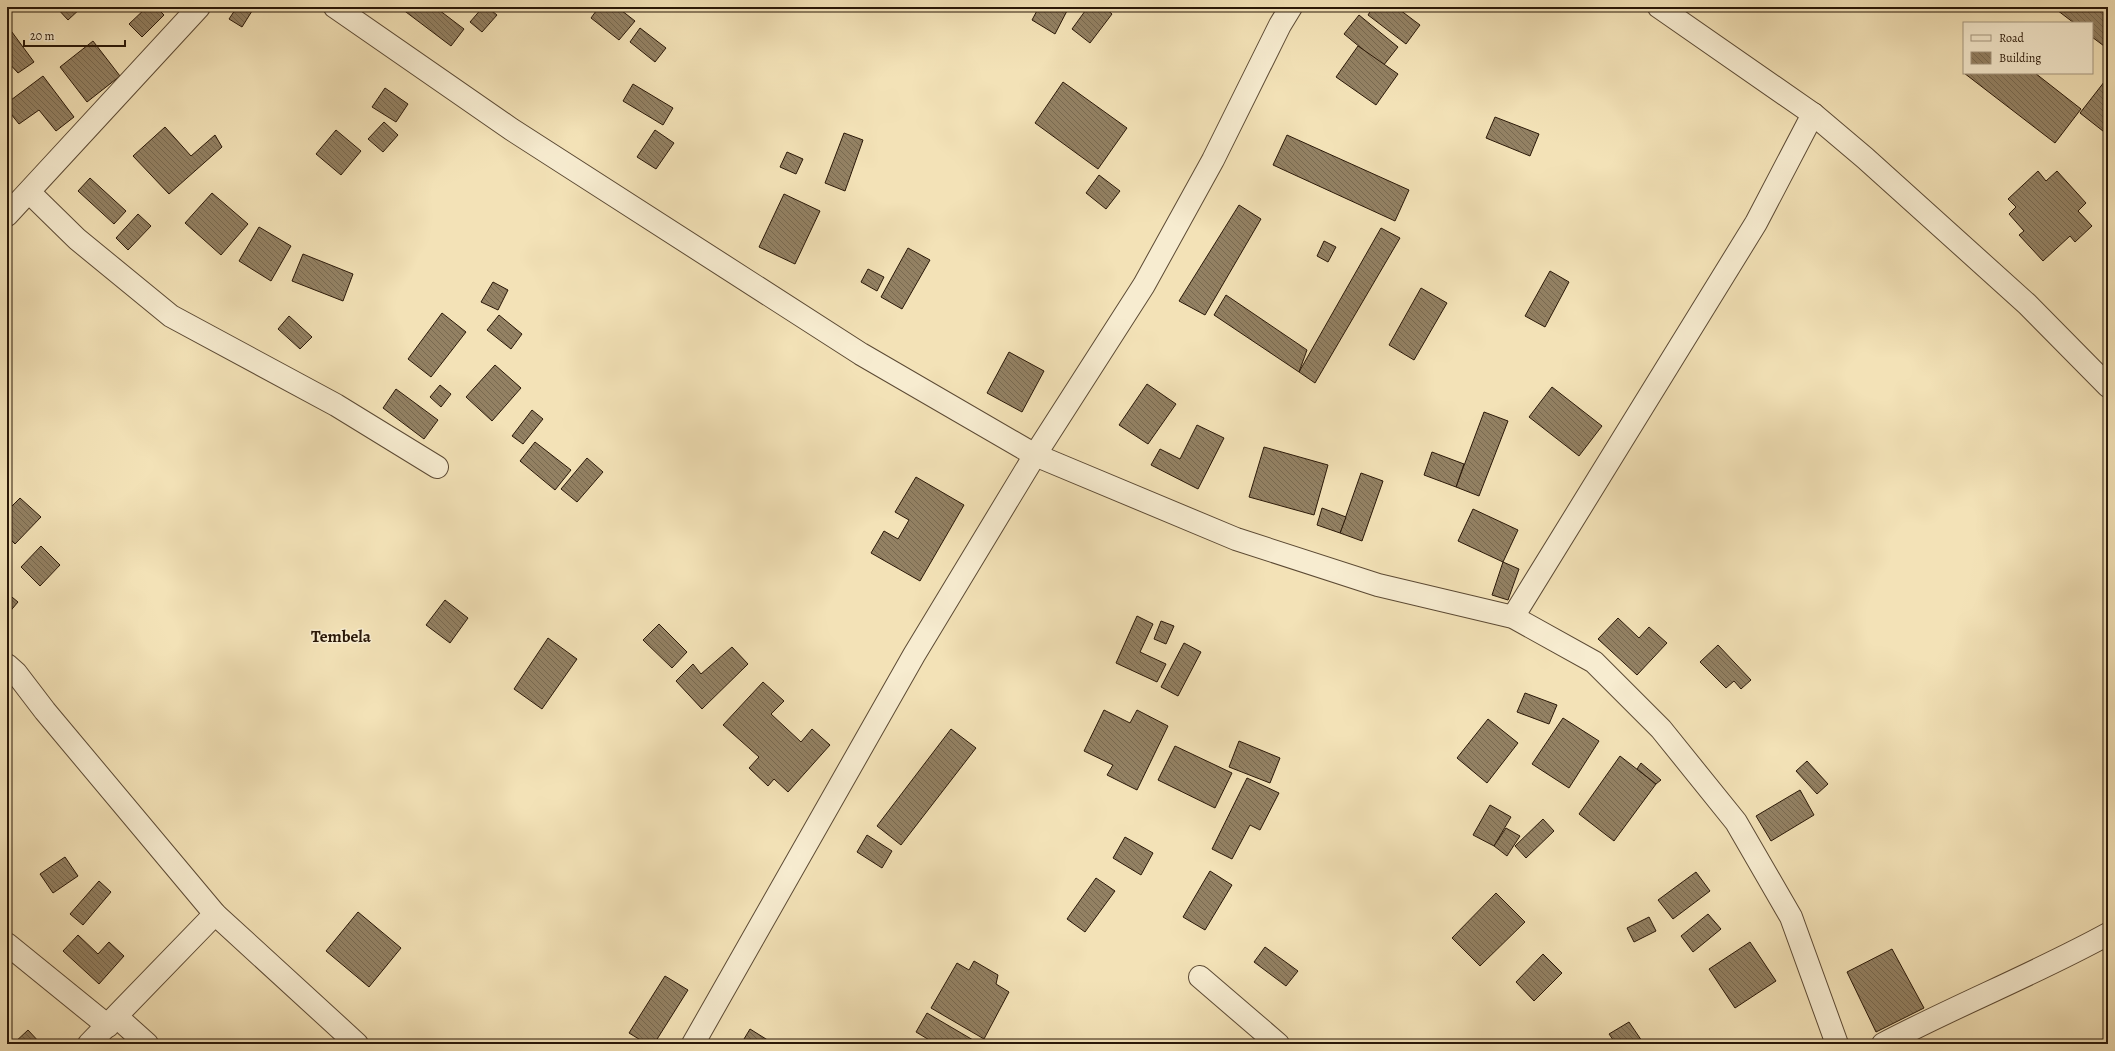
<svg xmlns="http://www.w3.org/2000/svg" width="2115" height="1051" font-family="Alegreya,serif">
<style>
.building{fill:url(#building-back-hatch);stroke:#2a1808}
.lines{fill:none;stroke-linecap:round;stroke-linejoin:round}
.minor-casing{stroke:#5c4a34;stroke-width:24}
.minor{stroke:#f7ecd0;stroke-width:22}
.labels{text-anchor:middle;stroke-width:3;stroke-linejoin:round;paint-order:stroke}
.quarter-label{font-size:17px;font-weight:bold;fill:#2a1808;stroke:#f7ecd0}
</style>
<defs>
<pattern id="building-back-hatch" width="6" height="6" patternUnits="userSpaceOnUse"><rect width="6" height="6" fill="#938163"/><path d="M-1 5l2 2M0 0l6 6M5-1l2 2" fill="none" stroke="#786950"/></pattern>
</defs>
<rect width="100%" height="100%" fill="#f3e2b7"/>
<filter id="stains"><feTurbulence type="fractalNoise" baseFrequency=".005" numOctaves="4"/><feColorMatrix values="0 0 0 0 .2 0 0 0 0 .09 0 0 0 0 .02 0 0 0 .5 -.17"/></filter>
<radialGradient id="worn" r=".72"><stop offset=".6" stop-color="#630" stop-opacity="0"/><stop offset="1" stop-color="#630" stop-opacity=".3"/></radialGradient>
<!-- building -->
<g class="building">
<path d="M56,7H82L68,20Z"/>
<path d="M147,7H156L164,15L142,37L129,24Z"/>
<path d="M237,7H247L252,11L242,27L229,19Z"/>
<path d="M403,7H435L464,29L451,46L402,9Z"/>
<path d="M483,7H487L497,15L482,32L470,22Z"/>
<path d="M599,7H617L635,21L619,40L591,18Z"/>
<path d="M1039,7H1069L1055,34L1032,20Z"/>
<path d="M1088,7H1104L1112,14L1090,43L1072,29Z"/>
<path d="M1373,7H1396L1420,25L1406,44L1368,15Z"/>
<path d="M2053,7H2108V49L2092,37V23H2074Z"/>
<path d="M1359,15L1398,47L1383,66L1344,34Z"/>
<path d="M9,28L34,62L18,73L7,61V30Z"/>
<path d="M640,28L666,48L655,62L630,42Z"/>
<path d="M93,41L120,76L87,102L60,67Z"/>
<path d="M1358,46L1398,74L1376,105L1336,77Z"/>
<path d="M1964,73H2035L2081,109L2055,143Z"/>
<path d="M43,76L74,117L56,131L39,110L19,124L7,109V103Z"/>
<path d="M2108,77V135L2080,113Z"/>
<path d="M1063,82L1127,128L1098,169L1035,123Z"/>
<path d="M633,84L673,108L663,125L623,101Z"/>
<path d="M385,88L408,104L396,122L372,107Z"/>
<path d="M1495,117L1539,134L1530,156L1486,138Z"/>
<path d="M384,122L398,135L383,152L368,139Z"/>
<path d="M165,127L191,156L215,135L222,147L169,194L133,156Z"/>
<path d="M336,130L361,151L341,175L316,154Z"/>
<path d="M655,130L674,143L656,169L637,157Z"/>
<path d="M844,133L863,140L845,191L825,183Z"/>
<path d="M1287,135L1409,190L1395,221L1273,165Z"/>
<path d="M787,152L803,159L796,174L780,167Z"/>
<path d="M2038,171L2046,181L2057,171L2086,203L2078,211L2092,226L2075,242L2070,236L2043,261L2019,235L2024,231L2009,214L2016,207L2008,199Z"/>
<path d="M1099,175L1120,191L1106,209L1086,193Z"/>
<path d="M90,178L126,211L114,224L78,191Z"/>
<path d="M212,193L248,224L221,255L185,223Z"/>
<path d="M784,194L820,211L795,264L759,247Z"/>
<path d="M1239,205L1261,219L1205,315L1179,301Z"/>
<path d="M138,214L151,226L128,250L116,238Z"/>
<path d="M259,227L291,246L271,281L239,261Z"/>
<path d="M1381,228L1400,238L1315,383L1299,372Z"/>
<path d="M1324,241L1336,247L1328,262L1317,256Z"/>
<path d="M908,248L930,260L902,309L881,297Z"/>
<path d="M303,254L353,274L343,301L292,281Z"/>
<path d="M868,269L884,277L877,291L861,282Z"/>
<path d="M1550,271L1569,282L1545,327L1525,316Z"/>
<path d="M493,282L508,290L498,310L481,302Z"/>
<path d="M1421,288L1447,303L1414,360L1389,345Z"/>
<path d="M1226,295L1307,350L1299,372L1214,315Z"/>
<path d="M442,313L466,332L431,377L408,359Z"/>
<path d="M499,315L522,334L511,349L487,330Z"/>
<path d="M289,316L312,337L300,349L278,329Z"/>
<path d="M1009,352L1044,371L1022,412L987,393Z"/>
<path d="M495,365L521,388L492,421L466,397Z"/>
<path d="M1147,384L1176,404L1148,444L1119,425Z"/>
<path d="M440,385L451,394L441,407L430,397Z"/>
<path d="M1552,387L1602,426L1579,456L1529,417Z"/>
<path d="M396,389L438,420L424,439L383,408Z"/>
<path d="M532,410L543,419L523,444L512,436Z"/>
<path d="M1484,412L1508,421L1479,496L1456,487Z"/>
<path d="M1197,425L1224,438L1198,489L1151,465L1160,449L1180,459Z"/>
<path d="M535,442L571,470L555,490L520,461Z"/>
<path d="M1264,447L1328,465L1314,515L1249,497Z"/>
<path d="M1432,452L1464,464L1456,487L1424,475Z"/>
<path d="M587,458L603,472L577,502L561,489Z"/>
<path d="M1361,473L1383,481L1362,541L1340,533Z"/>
<path d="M916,477L964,505L920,581L871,553L884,531L898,539L909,520L895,512Z"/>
<path d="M20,498L41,517L15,544L7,536V511Z"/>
<path d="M1322,508L1346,517L1340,533L1317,525Z"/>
<path d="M1473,509L1518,530L1503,562L1458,541Z"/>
<path d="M41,546L60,565L40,586L21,567Z"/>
<path d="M1503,562L1519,569L1508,600L1492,595Z"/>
<path d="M7,593L18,602L7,615Z"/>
<path d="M445,600L468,618L450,643L426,625Z"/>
<path d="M1137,616L1153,624L1140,652L1166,664L1157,682L1116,663Z"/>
<path d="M1618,618L1639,638L1649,627L1667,643L1637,675L1598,639Z"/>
<path d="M1161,621L1174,626L1166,644L1154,639Z"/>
<path d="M659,624L687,652L672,668L643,640Z"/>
<path d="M548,638L577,659L542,709L514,689Z"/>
<path d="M1184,643L1201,652L1178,696L1161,687Z"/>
<path d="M1718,645L1751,680L1741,689L1734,681L1726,688L1700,662Z"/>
<path d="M732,647L748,664L702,709L676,681L693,664L701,674Z"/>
<path d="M763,682L784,701L771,714L801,742L812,729L830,745L788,792L774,779L768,786L749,768L759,757L723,725Z"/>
<path d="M1525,693L1557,705L1549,724L1517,712Z"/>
<path d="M1104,710L1130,723L1137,710L1168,726L1137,790L1107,775L1113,765L1084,751Z"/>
<path d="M1563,718L1599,741L1569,788L1532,764Z"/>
<path d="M1488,719L1518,743L1487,783L1457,758Z"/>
<path d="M951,729L976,748L901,845L877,826Z"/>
<path d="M1239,741L1280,758L1270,783L1229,767Z"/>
<path d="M1175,746L1232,773L1215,808L1158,780Z"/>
<path d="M1620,756L1656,784L1614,841L1579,814Z"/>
<path d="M1807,761L1828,784L1817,794L1796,771Z"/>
<path d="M1641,763L1661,780L1656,784L1637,769Z"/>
<path d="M1247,778L1279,793L1260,830L1250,825L1232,859L1212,849Z"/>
<path d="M1800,790L1814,815L1771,841L1756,816Z"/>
<path d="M1490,805L1511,817L1494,846L1473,835Z"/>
<path d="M1543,819L1554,831L1526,858L1515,846Z"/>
<path d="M1506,828L1520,836L1507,856L1494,846Z"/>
<path d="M867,835L892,851L882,868L857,852Z"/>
<path d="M1125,837L1153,853L1141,875L1113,858Z"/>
<path d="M65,857L78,876L53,893L40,874Z"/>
<path d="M1210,871L1232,885L1205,930L1183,917Z"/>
<path d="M1696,872L1710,891L1673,919L1658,900Z"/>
<path d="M1096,878L1115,891L1085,932L1067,919Z"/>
<path d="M99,881L111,892L83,925L70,914Z"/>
<path d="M1496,893L1525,922L1480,966L1452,938Z"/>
<path d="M358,912L401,948L369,987L326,951Z"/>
<path d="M1708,914L1721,929L1693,952L1681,936Z"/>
<path d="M1649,917L1656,931L1634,942L1627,928Z"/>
<path d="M78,935L98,954L109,942L124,956L99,984L63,951Z"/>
<path d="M1750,942L1776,981L1735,1008L1709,969Z"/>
<path d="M1265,947L1298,971L1286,986L1254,962Z"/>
<path d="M1892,949L1924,1008L1876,1032L1847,972Z"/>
<path d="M1543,954L1562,973L1534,1001L1516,982Z"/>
<path d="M974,961L998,975L996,984L1009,992L984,1039L931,1008L957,963L969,970Z"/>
<path d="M665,976L688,990L654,1044H647L629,1033Z"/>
<path d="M927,1013L973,1040L971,1044H936L916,1032Z"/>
<path d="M1629,1022L1644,1044H1616L1609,1034Z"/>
<path d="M750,1029L774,1044H741Z"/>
<path d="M28,1030L41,1044H13Z"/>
</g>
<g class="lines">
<defs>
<g id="minor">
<path d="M335,7L511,129L861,354L1035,455L1236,539L1378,585L1513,617L1594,662L1661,729L1736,822L1791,917L1837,1044"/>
<path d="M1659,7L1813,114L1865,158L2027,304L2108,386"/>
<path d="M29,192L77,239L171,316L336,405L437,467"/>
<path d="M7,215L199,7"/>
<path d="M1513,617L1756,223L1813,114"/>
<path d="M7,665L16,673L45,711L215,914L357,1044"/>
<path d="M7,944L108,1026"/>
<path d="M1200,977L1278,1044"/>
<path d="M117,1017L147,1044"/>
<path d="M89,1044L215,914"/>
<path d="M693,1044L914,655L1035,455L1144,285L1213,160L1280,25L1291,7"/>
<path d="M1883,1044C1957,1005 2035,974 2108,934"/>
</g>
</defs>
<!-- minor casing -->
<use href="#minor" class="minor-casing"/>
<!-- minor -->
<use href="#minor" class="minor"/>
</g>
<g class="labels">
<!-- quarter labels -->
<g class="quarter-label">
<text x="341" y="642">Tembela</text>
</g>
</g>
<!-- margin -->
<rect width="2115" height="1051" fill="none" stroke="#f3e2b7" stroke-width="24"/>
<rect x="8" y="8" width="2099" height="1035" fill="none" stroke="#2a1808" stroke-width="2"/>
<rect x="12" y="12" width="2091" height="1027" fill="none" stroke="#2a1808"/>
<!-- legend -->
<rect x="1963" y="22" width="130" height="52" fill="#f7ecd0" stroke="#a59780"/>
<rect x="1971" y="35" width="20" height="6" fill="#f7ecd0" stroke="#a59780"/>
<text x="1999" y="42" font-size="12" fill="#2a1808">Road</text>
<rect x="1971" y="52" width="20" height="12" fill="url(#building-back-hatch)" stroke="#a59780"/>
<text x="1999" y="62" font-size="12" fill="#2a1808">Building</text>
<!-- scale -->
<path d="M24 40v6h101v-6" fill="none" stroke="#2a1808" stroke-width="2"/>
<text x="30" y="40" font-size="12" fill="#2a1808" stroke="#f7ecd0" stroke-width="3" paint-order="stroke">20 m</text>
<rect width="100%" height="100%" filter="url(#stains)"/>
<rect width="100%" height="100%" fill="url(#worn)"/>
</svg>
